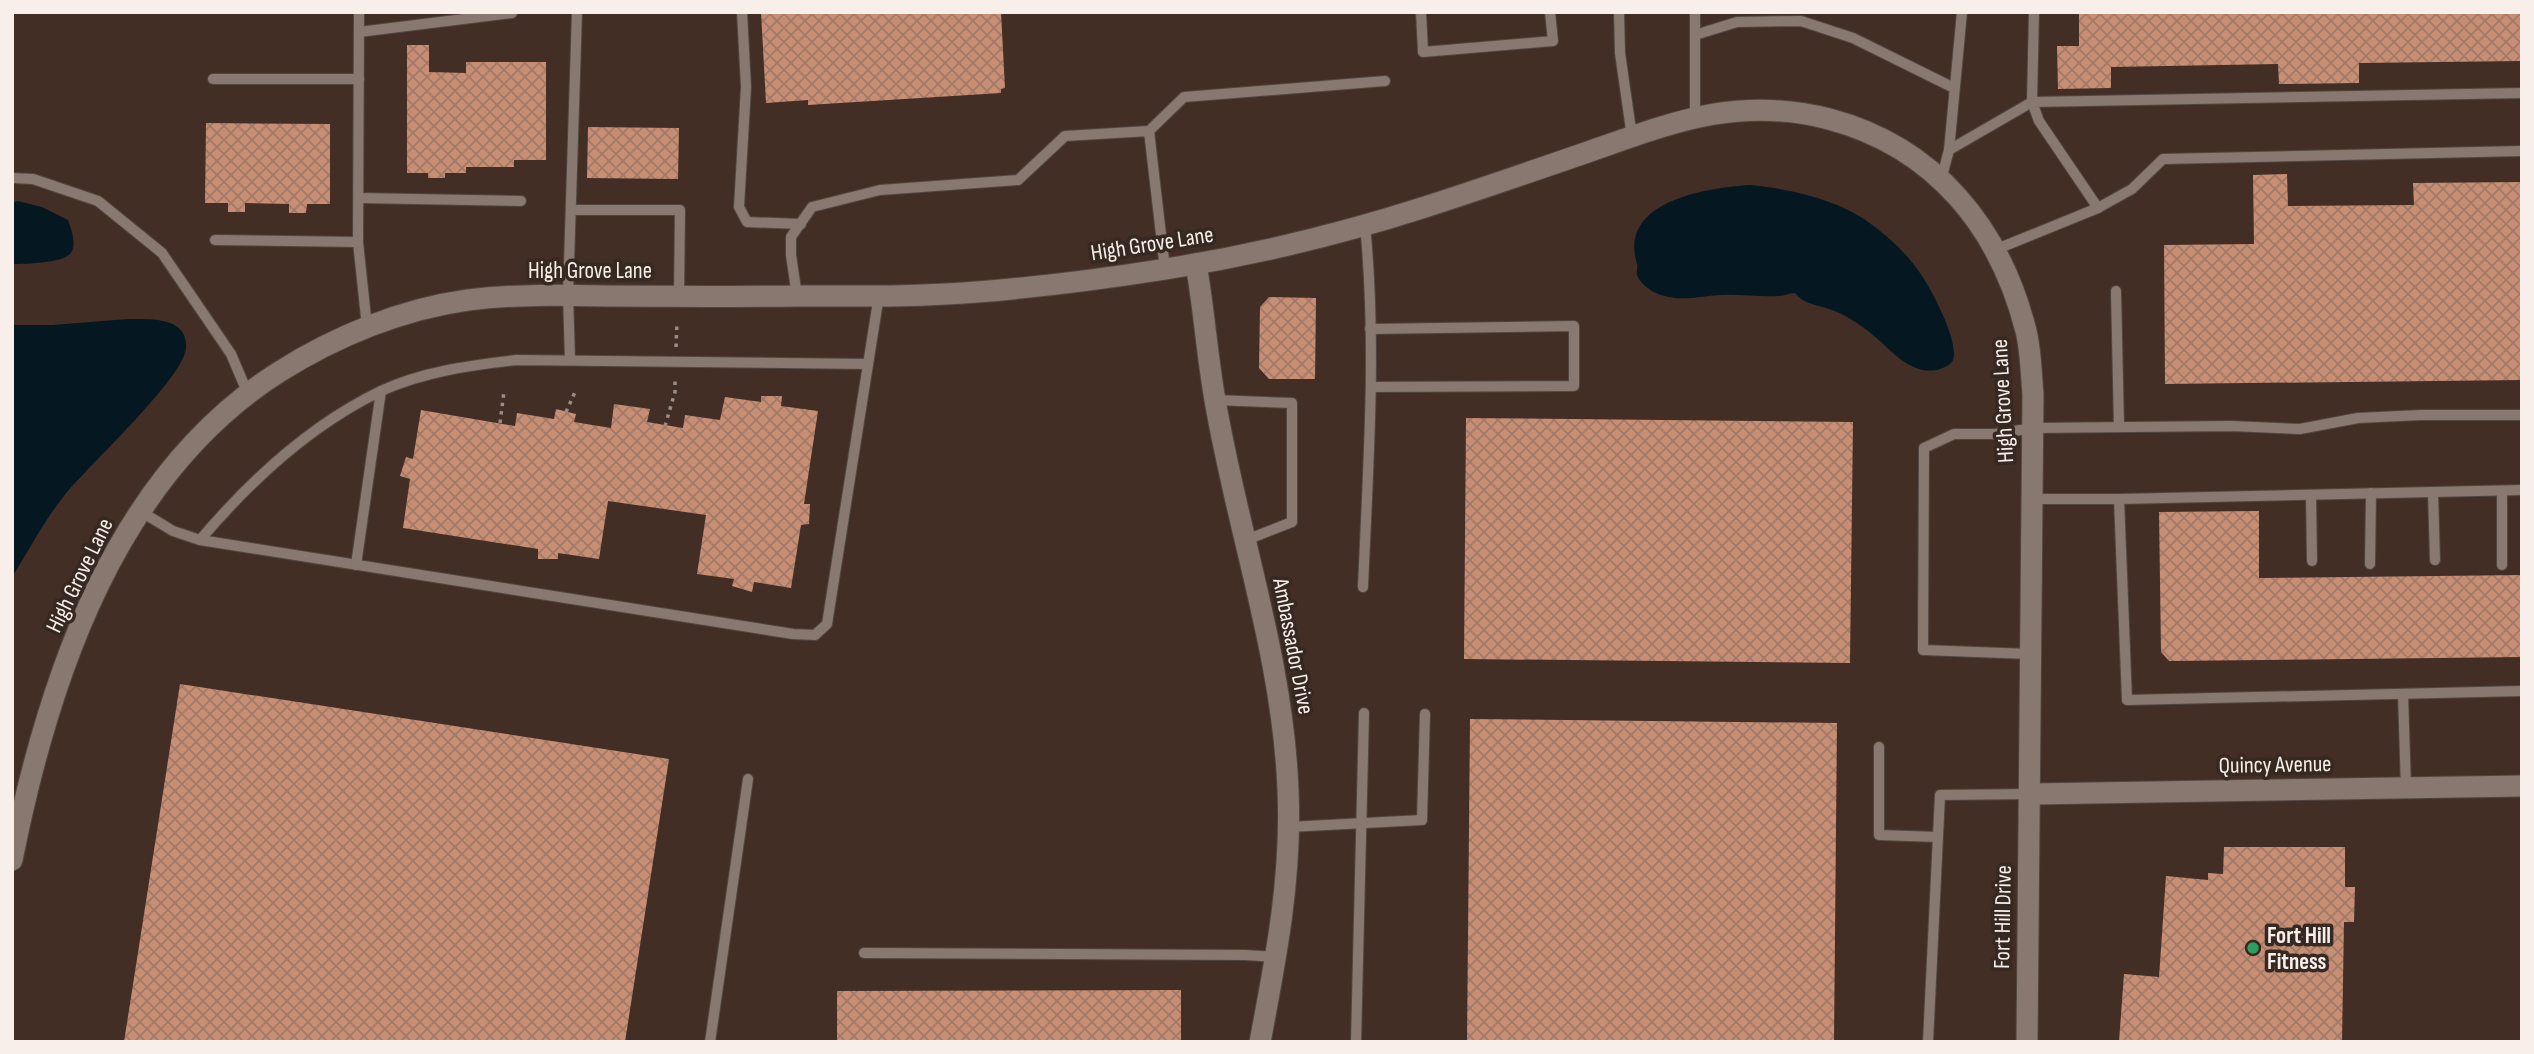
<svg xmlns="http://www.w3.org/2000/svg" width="2534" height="1054" font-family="'Sofia Sans Condensed',sans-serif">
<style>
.built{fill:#422e25}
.water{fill:#051720}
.building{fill:url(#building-cross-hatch)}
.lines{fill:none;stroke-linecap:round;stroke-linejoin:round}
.service-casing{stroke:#524641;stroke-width:12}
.minor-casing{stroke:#524641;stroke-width:23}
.path{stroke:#998d88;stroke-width:3.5;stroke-dasharray:3.5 5;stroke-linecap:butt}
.service{stroke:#887870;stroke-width:10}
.minor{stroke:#887870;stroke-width:21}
.leisure-dot{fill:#2e9e5b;stroke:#362922;stroke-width:2.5}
.labels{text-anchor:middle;stroke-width:7;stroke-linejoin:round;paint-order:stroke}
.street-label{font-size:23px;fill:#f8eeea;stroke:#362922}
.poi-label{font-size:23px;font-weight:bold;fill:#f8eeea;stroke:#362922;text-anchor:start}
</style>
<defs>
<pattern id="building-cross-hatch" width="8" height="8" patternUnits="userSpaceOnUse" patternTransform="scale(1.75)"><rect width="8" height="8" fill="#c78e74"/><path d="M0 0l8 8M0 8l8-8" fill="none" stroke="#a27966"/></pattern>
</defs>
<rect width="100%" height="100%" fill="#362922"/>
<!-- built -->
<rect class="built" x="12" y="12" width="2510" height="1030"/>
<!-- water -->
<g class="water">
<path d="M1750,185C1791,189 1842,200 1875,227C1893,241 1910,257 1922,276C1933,292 1959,342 1953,360C1951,365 1945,367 1940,369C1934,371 1926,371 1919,369C1897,362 1883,341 1864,328C1856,322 1846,316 1837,312C1822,305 1805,306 1795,293C1789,293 1785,296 1779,296C1759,297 1739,294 1720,295C1700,296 1681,302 1661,295C1652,292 1640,284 1637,275C1636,271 1638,268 1637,264C1618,201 1706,188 1750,185Z"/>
<path d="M18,201L42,207L68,220C71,229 77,244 71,253C64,263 25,264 12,264V203Z"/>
<path d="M128,319C149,319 188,316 186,348C184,378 87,467 64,496C44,521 29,550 12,577V325H53Z"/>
</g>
<!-- building -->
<g class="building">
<path d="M761,12H1001L1005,88L1001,89V93L808,105V100L766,103Z"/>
<path d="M2079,12H2522V61L2359,63V83L2279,84L2278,64L2111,67V88L2058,89L2057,46H2079Z"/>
<path d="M407,45H429V72L466,73V62H546V160H514V167H466V173H445V178H428V173H407Z"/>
<path d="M206,123L330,124V204H307L306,213H289V204L245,203V212H228V203H205Z"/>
<path d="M588,127L679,128L678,179L587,178Z"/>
<path d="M2287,174L2288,206L2414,205L2413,183L2522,182V380L2165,384L2164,245L2254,244L2253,175Z"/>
<path d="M1269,297L1316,298L1315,379H1269L1259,368L1260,307Z"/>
<path d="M761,396H782L781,406L818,411L804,504H810L809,524L801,525L791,588L754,582L752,592L732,586L734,579L697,574L706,515L608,501L599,559L558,553V559H538V549L403,528L410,479L400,476L406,457L413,459L421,410L515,426L517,413L554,419L556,409L576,414L574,422L611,428L614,404L650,409L647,422L683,428L685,415L720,420L725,397L761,402Z"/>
<path d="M1466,418L1853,422L1850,663L1464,659Z"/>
<path d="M2259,511V578L2522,575V657L2169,661L2161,652L2159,512Z"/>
<path d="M180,684L669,759L625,1042H124Z"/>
<path d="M1470,719L1837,723L1834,1042H1467Z"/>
<path d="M2224,847H2345V887H2355L2354,922H2344L2342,1042H2119L2124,974L2159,977L2166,876L2208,880V873L2223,874Z"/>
<path d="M1181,990V1042H837V991Z"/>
</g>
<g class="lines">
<defs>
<g id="service">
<path d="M359,12L358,242L367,327"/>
<path d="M742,12L746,87L739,207L747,222L801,224"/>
<path d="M1421,12L1423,52L1553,41L1550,12"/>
<path d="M1619,12L1620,53L1632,137"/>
<path d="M359,32L512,13"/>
<path d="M1695,35L1737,22L1801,21L1853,38L1954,88"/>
<path d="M213,79H359"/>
<path d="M1695,117V12"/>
<path d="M1149,131L1184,97L1385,81"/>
<path d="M1949,150L2032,102L2034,12"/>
<path d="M12,178L33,179L98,201L162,253L231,354L248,394"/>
<path d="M1941,180L1949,150L1962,12"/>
<path d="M359,198L521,201"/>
<path d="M2098,208L2039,121L2032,102L2522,93"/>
<path d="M571,210H680L679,296"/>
<path d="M215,240L358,242"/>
<path d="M1997,249L2098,208L2132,189L2163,159L2522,151"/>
<path d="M2116,291L2119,427"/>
<path d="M797,296L791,255V237L812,207L880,190L1018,180L1065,136L1149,131L1165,269"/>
<path d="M1370,329L1574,326V386L1371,387"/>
<path d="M570,359L568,295L577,12"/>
<path d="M1215,400L1292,403V522L1246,540"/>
<path d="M2502,491V565"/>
<path d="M2433,492L2435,560"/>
<path d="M2311,495L2312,561"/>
<path d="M2032,499H2119L2127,700L2522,691"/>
<path d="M2119,499L2522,490"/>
<path d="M140,511L173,531L200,540L793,634L815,635L827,624L879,295"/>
<path d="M200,540C250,481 310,425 381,391C422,372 471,365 516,360L868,364"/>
<path d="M2370,564L2371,493"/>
<path d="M356,565L381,391"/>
<path d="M1363,587C1368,467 1377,346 1365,225"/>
<path d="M2030,654L1923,650L1924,448L1954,434H1996L2033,428L2231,426L2300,429L2358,418L2421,415H2522"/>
<path d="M2403,694L2406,788"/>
<path d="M1879,747V835L1938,837"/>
<path d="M1289,827L1422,820L1425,714"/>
<path d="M864,953L1245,955L1277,957"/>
<path d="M710,1042L748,779"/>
<path d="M1356,1042L1364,713"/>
<path d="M1928,1042L1940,795L2029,794"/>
</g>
<g id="minor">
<path d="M1196,264C1204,309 1207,355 1215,400C1237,530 1283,657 1288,790C1292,876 1276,958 1260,1042"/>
<path d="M2029,794L2522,786"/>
<path d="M12,860C48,679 115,476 279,372C336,336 402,309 468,300C515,294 561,295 608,296C671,296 735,297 799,296C858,296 918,297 977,292C1040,287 1103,279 1166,269C1254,255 1341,234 1425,207C1478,190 1530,172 1582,154C1669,124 1735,95 1829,119C1935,147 2000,228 2026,331C2031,351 2031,373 2033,394L2027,1042"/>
</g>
</defs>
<!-- service casing -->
<use href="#service" class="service-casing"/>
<!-- minor casing -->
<use href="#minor" class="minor-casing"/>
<!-- path -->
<g class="path">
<path d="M676,347L677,322"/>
<path d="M566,412L576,390"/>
<path d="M500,423L504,391"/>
<path d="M665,426L675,392V378"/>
</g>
<!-- service -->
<use href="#service" class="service"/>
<!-- minor -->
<use href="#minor" class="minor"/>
</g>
<!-- markers -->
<circle class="leisure-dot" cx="2253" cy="948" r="7"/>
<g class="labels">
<!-- street labels -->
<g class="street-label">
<text transform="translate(1152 243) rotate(-9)" y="8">High Grove Lane</text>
<text x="590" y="278">High Grove Lane</text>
<text transform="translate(2002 401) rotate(-93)" y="8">High Grove Lane</text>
<text transform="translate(79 575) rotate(-64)" y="8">High Grove Lane</text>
<text transform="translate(1294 646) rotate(79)" y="8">Ambassador Drive</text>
<text transform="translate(2275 764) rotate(-1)" y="8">Quincy Avenue</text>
<text transform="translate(2002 917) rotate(-89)" y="8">Fort Hill Drive</text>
</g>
<!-- poi labels -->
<g class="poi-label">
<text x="2267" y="943">Fort Hill<tspan x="2267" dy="26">Fitness</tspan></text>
</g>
</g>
<!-- border -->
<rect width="2534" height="1054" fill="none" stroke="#f8eeea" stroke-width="28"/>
</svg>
